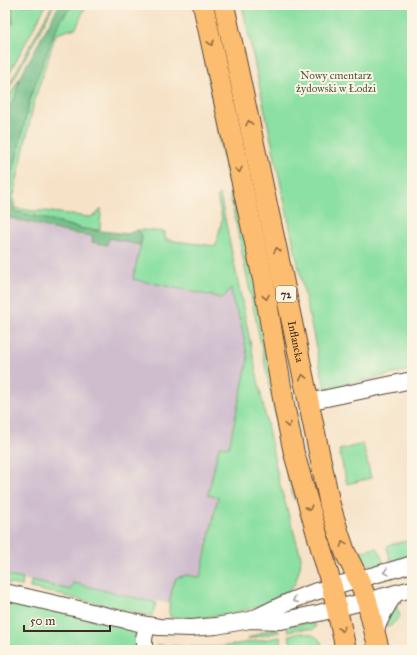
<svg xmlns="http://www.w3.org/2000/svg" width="417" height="655" font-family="'IM FELL Great Primer',serif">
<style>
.industrial{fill:#cfbdce}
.green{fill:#8ce0a3;stroke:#648560}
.forest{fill:#71be89;stroke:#567454}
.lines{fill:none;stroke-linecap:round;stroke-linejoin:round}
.minor-casing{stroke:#574637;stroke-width:18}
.major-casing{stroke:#574637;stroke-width:22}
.minor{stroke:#fff;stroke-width:16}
.major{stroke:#fcbd6f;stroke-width:20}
.oneway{stroke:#926c42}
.oneway2{stroke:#a79f9a}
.labels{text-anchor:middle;stroke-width:4;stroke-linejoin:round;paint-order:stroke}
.shield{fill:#fcf5e5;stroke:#75675a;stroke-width:1}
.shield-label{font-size:10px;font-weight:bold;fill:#3b2a1e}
.park-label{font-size:11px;fill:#4f583f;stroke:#fcf5e5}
.street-label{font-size:11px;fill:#3b2a1e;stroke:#fcf5e5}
</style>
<rect width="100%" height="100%" fill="#fcf5e5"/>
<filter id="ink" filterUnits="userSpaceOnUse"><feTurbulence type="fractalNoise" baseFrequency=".025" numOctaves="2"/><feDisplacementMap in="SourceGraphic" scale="8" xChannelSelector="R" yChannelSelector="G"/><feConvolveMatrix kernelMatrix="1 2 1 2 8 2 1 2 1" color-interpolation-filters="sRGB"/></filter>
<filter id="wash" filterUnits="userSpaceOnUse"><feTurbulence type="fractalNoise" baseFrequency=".012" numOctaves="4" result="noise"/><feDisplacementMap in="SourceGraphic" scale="16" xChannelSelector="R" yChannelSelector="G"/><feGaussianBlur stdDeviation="0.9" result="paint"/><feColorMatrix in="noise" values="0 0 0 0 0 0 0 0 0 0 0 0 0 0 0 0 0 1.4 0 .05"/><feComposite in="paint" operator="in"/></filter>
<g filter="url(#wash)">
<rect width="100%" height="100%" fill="#f6e2c7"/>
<!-- industrial -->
<path class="industrial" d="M5,217L23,220L31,224L81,236H93L107,245L109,238L140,245L144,230L229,258L249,353L199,580L180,605L156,601V603L73,583L71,590L5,575V345L11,318L5,316Z"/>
<!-- green -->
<g class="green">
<path d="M12,5H46L5,81V28L13,23Z"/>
<path d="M52,5H54L5,96V92Z"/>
<path d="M72,5H86L76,28L56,34L35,98L13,198L16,208L33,211H45L89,217L96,215L101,208L100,230L83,229L15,211L8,193L31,95L54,33L61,20Z"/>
<path d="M242,5H412V370L325,389Z"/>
<path d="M196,11L234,177L228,184Z"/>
<path d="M20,77L15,98L6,112L5,120V105Z"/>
<path d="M230,194L239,198L289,472L295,499H294L289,481Z"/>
<path d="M220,195L279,482L301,557L300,567L295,584C291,590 285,593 278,596C272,600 266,604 259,606C231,616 199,619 170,617C167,609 172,587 176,578L187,575L200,578L218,497L208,495L219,446L229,447L248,359L240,319L233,303L231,288L227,292L225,296L222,298L133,279L142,239L141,233L137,230H144L165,232V240L216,246L222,219L217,196Z"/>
<path d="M363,444L371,478L347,484L339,450Z"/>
<path d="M412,540V554L391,562L387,548L388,545Z"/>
<path d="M377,548L379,550L384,564C369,568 362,564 352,553Z"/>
<path d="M5,575L23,579L22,586L5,583Z"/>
<path d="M31,581L71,590L73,583L156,603L153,613L151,616L30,588Z"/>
<path d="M5,599L130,628C137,634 136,642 137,650H17L5,640Z"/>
<path d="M396,605L400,616L391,626L386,627V623Z"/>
<path d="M306,623L316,625L314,629L312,630L302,629L288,631L287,628L289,626Z"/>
<path d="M277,628L279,630V632L247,639L262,632Z"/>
<path d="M301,633C315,634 320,637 324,650H292L289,635Z"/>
<path d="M280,637L283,650H152L153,648L158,645L191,647H220Z"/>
</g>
<!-- forest -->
<g class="forest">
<path d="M5,5H12L13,23L5,28Z"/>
<path d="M59,5H72L61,20L54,33L31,95L8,193L15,211L83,229L128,234L137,230L141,233L142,239L140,245L109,238L107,245L92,242L93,236C63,234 34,222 5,217V120L6,112L15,98L20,77Z"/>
</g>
</g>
<g filter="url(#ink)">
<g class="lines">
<defs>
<g id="minor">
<path d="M308,402L412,380"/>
<path d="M5,592L147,625L159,627L191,628L216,626L250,620L281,621L319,613L412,589"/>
<path d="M253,619C275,608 297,597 321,590C351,580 382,574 412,564"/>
<path d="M375,632C380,618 387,605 396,593"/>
<path d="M144,650V639L147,625"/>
</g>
<g id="major">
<path d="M203,5L263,279L285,410L294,453L332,587L346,650"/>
<path id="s1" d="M224,5L282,274L330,505L338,531L345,552L359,580L367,601L379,650"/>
</g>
</defs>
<!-- minor casing -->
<use href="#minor" class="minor-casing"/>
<!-- major casing -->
<use href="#major" class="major-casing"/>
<!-- minor -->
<use href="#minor" class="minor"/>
<!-- major -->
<use href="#major" class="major"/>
</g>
<!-- one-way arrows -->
<defs><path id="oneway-chevron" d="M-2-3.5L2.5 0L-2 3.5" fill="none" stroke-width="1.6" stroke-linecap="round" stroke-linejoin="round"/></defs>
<g class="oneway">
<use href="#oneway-chevron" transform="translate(211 43) rotate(78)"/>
<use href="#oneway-chevron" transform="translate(249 123) rotate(-102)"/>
<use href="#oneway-chevron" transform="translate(239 170) rotate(77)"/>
<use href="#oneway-chevron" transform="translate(277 250) rotate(-102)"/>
<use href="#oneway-chevron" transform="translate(266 297) rotate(80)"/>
<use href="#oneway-chevron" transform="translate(303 377) rotate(-102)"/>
<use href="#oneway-chevron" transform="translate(288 425) rotate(79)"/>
<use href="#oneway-chevron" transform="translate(309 508) rotate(74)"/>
<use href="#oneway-chevron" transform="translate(343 544) rotate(-111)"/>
<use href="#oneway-chevron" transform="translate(342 629) rotate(77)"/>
</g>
<g class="oneway2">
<use href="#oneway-chevron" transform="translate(386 572) rotate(165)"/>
<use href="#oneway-chevron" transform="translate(295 600) rotate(157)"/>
</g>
</g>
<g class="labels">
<!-- shield labels -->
<rect class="shield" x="276" y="286" width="20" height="16" rx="3"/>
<g class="shield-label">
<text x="286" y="298">72</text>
</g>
<!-- park labels -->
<g class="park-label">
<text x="336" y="79">Nowy cmentarz<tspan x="336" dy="13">żydowski w Łodzi</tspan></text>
</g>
<!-- street labels -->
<g class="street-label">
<text dy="4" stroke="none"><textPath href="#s1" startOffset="344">Inflancka</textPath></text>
</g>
</g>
<!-- margin -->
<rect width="417" height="655" fill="none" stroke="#fcf5e5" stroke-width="20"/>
<!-- scale -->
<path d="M24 625v6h86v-6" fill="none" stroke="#3b2a1e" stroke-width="2"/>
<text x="30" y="625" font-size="12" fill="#3b2a1e" stroke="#fcf5e5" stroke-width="3" paint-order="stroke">50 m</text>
</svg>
